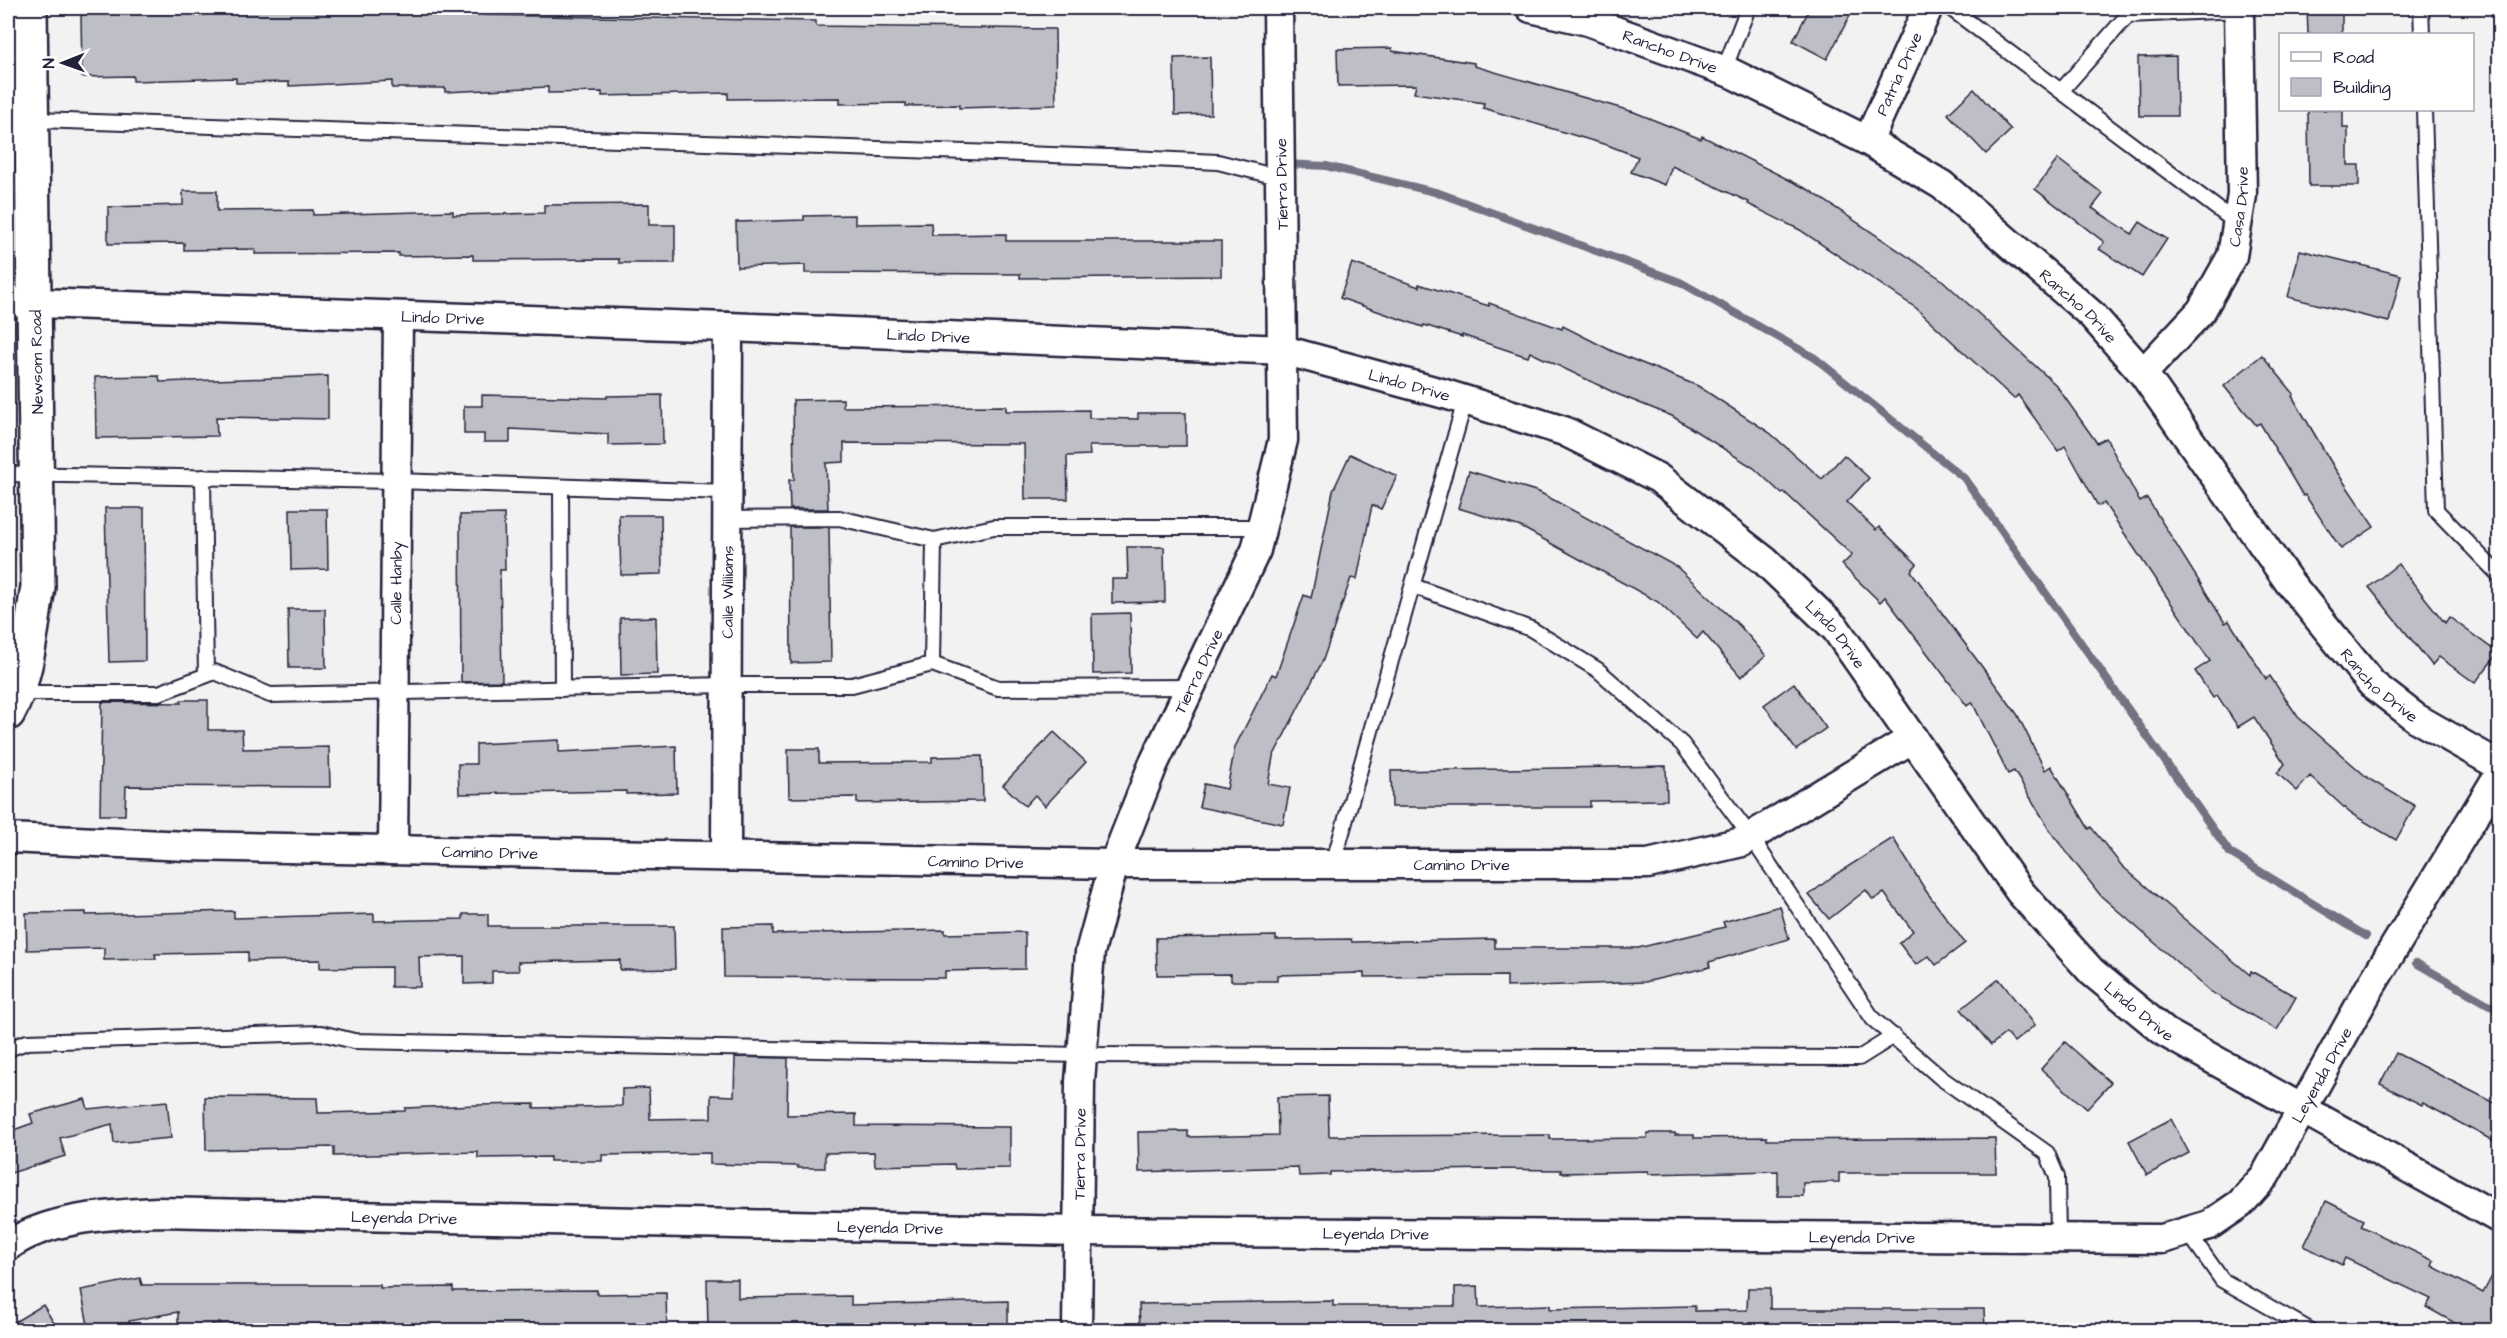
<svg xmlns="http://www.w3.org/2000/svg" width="2507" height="1338" font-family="'Architects Daughter',sans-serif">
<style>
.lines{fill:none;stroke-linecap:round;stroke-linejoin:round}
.stream{stroke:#727282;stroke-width:8}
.building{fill:#bebec6;stroke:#22223b;stroke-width:1.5}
.lane-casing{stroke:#22223b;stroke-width:18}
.street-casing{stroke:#22223b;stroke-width:33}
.secondary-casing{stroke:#22223b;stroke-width:38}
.lane{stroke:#fff;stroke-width:14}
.street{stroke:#fff;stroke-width:28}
.secondary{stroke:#fff;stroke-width:33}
.labels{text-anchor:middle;stroke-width:4.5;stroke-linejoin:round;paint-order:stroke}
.street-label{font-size:16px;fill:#22223b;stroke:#fff}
</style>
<rect width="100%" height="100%" fill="#f2f2f3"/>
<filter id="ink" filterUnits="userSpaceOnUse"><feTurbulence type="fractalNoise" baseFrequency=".0167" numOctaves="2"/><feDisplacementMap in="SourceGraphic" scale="12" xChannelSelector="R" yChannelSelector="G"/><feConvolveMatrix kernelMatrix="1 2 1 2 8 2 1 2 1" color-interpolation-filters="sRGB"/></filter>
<g filter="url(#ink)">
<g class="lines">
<!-- stream -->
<g class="stream">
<path d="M1284,164L1326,166L1439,193L1680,282L1815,358L1964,478L2230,853L2366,936"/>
<path d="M2416,963L2500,1011"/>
</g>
</g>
<!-- building -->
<g class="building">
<path d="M92,8H379V10H485V15L816,21V26L1055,29L1056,105L959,108V105L906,106V103L840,104V98L728,99V93L602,96V92L548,93V87L445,92V88H392V81L289,86V82L236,83V78L133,81V76L82,77L81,14H92Z"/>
<path d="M1810,8H1854L1827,59L1793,41Z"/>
<path d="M2307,8H2342V34H2308Z"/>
<path d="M1392,48V51L1474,63V66L1634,112L1701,139L1702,136L1809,190L1941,279L2056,385L2097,443L2106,438L2140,502L2147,498L2225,623L2229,621L2266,679L2270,676L2298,717L2369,779L2415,806L2396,840L2350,813L2310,776L2297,791L2277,773L2285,764L2254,717L2238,727L2217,695L2213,698L2195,671L2210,661L2104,503L2098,506L2065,446L2058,451L2018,395L2014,399L1916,308L1800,230L1748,204L1749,202L1672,166L1665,185L1631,172L1638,157L1610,146L1483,108L1484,103L1414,93L1416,85L1338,86L1337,49Z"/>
<path d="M2176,56L2177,116H2139L2138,57Z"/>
<path d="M1210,57L1211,114L1175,115L1174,58Z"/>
<path d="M1974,89L2011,130L1986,154L1948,114Z"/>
<path d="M2308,110H2343V128H2348V165H2359V186H2309Z"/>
<path d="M2058,159L2103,194L2092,208L2132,234L2140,222L2167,239L2142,277L2099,249L2104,242L2035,189Z"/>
<path d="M183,191H217V211L313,210V215L453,211V215L544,213V205L649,204V225H675V263H619V259L473,260V255L399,256V253L255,254V249L184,250V243L108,244V207L183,205Z"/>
<path d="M855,215V224L931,223L932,235L1006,234V241H1221V276L1020,278V274L805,273V265L737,267L736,222L804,220V216Z"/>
<path d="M2300,250L2401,275L2389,322L2288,297Z"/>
<path d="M1352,263L1419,287V284L1489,306V303L1562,329L1563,326L1612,351L1698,386L1770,433L1822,479L1844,455L1869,478L1847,502L1876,530L1879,527L1917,564L1911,571L2017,714L2045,770L2051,766L2089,829L2091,827L2122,866L2250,975L2251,971L2296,997L2277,1030L2211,992L2101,896L2053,835L2014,771L2008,774L1972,702L1967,706L1885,597L1880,602L1842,565L1852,555L1784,492L1782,494L1754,468L1672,416L1617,394L1530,352L1528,357L1462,335V337L1424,325L1423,327L1340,298Z"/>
<path d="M2262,355L2294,394L2292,396L2335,469L2374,527L2341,549L2305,495L2303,496L2260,423L2256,425L2224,386Z"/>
<path d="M159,376L160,382L328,376V419L216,417L217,436L96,438L95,377Z"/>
<path d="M482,395L607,398V396L662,395L663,444L608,445V434L510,429V442H484V434H464V406H482Z"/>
<path d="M843,399V407L1006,406V411L1089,410V418L1138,419V413H1186V446H1089L1090,455L1067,456L1068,499H1025L1024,444L844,443V462L826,463L828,509H790L789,480H794L793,400Z"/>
<path d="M1350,454L1397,476L1381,509L1372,505L1357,579L1351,578L1323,660L1273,757L1268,784L1290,788L1283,824L1199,807L1204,784L1227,789L1235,747L1272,674L1276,676L1304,595L1311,598L1333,491Z"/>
<path d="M1469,471L1539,492L1677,567L1740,626L1766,656L1741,677L1703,632L1697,639L1658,602L1521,527L1458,508Z"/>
<path d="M105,508H144L145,661L109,662Z"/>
<path d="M290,509H327L328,569L291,570Z"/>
<path d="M504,514L505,570H500L502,681L461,682L460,515Z"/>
<path d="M619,515H661L662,574L621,575Z"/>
<path d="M790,527H829L831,662L791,663Z"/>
<path d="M1127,547H1164L1165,602L1112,603V579H1128Z"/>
<path d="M2398,564L2445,623L2449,617L2498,653L2475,683L2439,657L2432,665L2369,587Z"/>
<path d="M288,609H325L326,668H289Z"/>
<path d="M1130,613L1131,673L1093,674L1092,614Z"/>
<path d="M656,617L657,674L621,675L620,618Z"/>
<path d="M1794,683L1826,728L1796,750L1764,705Z"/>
<path d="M181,700H208V730H242L243,749L329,747L330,787L126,786L125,815H100L102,702L181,703Z"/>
<path d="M1054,732L1086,762L1045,806L1035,795L1025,806L1003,785Z"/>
<path d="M559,740V752L676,746L677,793L626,794V791L459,794L458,764H476V744Z"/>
<path d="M788,749H819V763L932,762V757L982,756L983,801L857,803V797L789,798Z"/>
<path d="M1666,766L1667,800L1590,801V807H1392L1391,771Z"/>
<path d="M1893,838L1926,891L1965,943L1936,965L1929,956L1916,965L1899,943L1913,931L1884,893L1873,900L1866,890L1829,919L1809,895L1833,876Z"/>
<path d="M1780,906L1789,939L1709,962L1710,967L1645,982L1507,987V976L1364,977V973L1277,975V981H1231V974L1157,975L1156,938L1276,936V940L1351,939L1352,942L1495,939V948H1638L1725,927L1723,922Z"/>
<path d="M234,911V918L374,914V921L463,919V914H488V926H674L675,969L620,970V960L518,962L519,971H492V983L464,984V956L419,957L420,987H391V967L320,968V960L248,961V952L155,954L156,959L104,960V948L27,950L26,913L86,912V915Z"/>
<path d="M773,926V934L945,930V934L1025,932V969L945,971V978L724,977L723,927Z"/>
<path d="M1999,979L2035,1025L2014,1042L2006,1033L1991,1045L1961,1009Z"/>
<path d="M2065,1042L2111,1083L2087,1109L2041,1069Z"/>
<path d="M2396,1053L2499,1105V1144L2423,1103L2422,1105L2380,1084Z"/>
<path d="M735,1057L788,1058L787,1115L856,1114V1126L1010,1127V1168L955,1169L954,1164L875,1166L874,1152L825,1153V1168H798V1166L710,1164V1153L602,1155V1161H550V1157L478,1158V1152L334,1156V1147L206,1150L205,1097L317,1098L318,1113L405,1111V1108L477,1105L534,1104V1108L622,1106V1089L649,1088L650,1119L711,1118V1095L734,1096Z"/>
<path d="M1328,1096L1329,1136L1550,1135V1139L1647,1138V1133H1675V1135H1694V1138L1767,1137V1140L1995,1138L1996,1173H1839V1182L1803,1183V1196H1778V1171L1648,1174V1171L1561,1173V1170L1489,1169L1330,1172V1175L1299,1176L1298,1167L1139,1172L1138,1132L1188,1131V1137L1278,1135L1277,1097Z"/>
<path d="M85,1099L88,1109L167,1101L171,1138L114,1143L112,1124L60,1138L65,1156L8,1174V1132L33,1123L30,1114Z"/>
<path d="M2171,1119L2189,1153L2147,1175L2129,1141Z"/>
<path d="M2326,1201L2364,1220L2361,1226L2434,1261L2432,1266L2483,1293L2499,1263V1330H2451L2455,1323L2426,1307L2431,1299L2345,1258L2342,1265L2304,1246Z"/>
<path d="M140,1278L142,1285H380V1288L453,1287V1291L597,1290V1294L666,1293L667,1330H466V1324L256,1330V1323L212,1324L213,1328H178V1312L129,1321L131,1330H89L81,1290Z"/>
<path d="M707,1279H738V1298L851,1296V1305L1008,1301V1330H708Z"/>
<path d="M1478,1286L1479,1307L1550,1305V1309L1695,1306V1311L1747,1310L1748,1288H1770V1309H1984L1985,1330H1140L1139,1304L1333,1301V1306H1455V1287Z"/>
<path d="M43,1305L58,1330H8V1326Z"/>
</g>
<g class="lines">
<defs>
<g id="lane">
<path d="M1950,8L2238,224"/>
<path d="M2421,8L2422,34"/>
<path d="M1724,70L1748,8"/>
<path d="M2061,91L2128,15L2239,10"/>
<path d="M2424,110L2436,510L2500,576"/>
<path d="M8,119L1109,157L1218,162L1281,178"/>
<path d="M8,474L396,481L727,492"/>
<path d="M203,477L206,675"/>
<path d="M561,487L562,689"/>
<path d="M727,519L839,518L934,540L994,527H1262"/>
<path d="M1413,586L1531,629L1598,670L1682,744L1751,837L1873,1019L1941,1078L2047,1153L2057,1177L2058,1238"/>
<path d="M932,664L934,540"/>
<path d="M17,693H159L215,672L270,695L727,685H852L932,664L998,688L1190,687"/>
<path d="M1333,864L1465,401"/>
<path d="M8,1049L27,1042L321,1033L354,1041L1082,1055L1859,1058L1894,1036"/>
<path d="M2188,1232L2222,1280L2310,1330"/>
</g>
<g id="street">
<path id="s1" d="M1531,8L1588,21L1731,73L1868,141L1942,185L2092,315L2143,373L2289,582L2372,684L2416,718L2500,766"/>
<path id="s2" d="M1868,141L1928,8"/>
<path id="s3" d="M8,302L728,327L1283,350L1445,394L1564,431L1658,478L1765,561L1836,629L2020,892L2092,972L2166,1033L2500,1219"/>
<path id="s4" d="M2143,373L2201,311L2232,256L2242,195L2239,8"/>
<path id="s5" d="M8,838L187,846L1114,864H1648L1742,842L1913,738"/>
<path id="s6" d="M393,850L398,316"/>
<path id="s7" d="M726,856L728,327"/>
<path id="s8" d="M8,1246C47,1217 110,1215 157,1212L1079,1231L2162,1239L2209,1225L2240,1204L2265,1176L2369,989L2500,773"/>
<path id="s9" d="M1077,1330L1080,1082L1090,952L1114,864L1153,765L1256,550L1283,440L1278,8"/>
</g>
<path id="secondary" d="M8,713C28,676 31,628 38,587L30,8"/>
</defs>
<!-- lane casing -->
<use href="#lane" class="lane-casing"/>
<!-- street casing -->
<use href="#street" class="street-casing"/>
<!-- secondary casing -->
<use href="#secondary" class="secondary-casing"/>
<!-- lane -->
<use href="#lane" class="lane"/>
<!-- street -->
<use href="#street" class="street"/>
<!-- secondary -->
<use href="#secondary" class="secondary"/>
</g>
</g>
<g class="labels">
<!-- street labels -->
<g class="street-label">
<text dy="6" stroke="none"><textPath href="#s1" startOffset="146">Rancho Drive</textPath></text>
<text dy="6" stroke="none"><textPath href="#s2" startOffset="74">Patria Drive</textPath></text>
<text transform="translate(1281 184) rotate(-91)" y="6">Tierra Drive</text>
<text dy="6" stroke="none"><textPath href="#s4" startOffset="198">Casa Drive</textPath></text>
<text dy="6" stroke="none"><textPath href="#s1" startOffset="632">Rancho Drive</textPath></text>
<text dy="6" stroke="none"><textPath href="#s3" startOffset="435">Lindo Drive</textPath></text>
<text dy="6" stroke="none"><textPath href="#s3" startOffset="921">Lindo Drive</textPath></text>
<text transform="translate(36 362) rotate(-91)" y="6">Newsom Road</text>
<text dy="6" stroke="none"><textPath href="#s3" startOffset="1407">Lindo Drive</textPath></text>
<text dy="6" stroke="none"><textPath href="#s6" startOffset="267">Calle Hanby</textPath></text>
<text dy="6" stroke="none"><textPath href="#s7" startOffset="264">Calle Williams</textPath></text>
<text dy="6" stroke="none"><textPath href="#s3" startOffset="1911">Lindo Drive</textPath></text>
<text dy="6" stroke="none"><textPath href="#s9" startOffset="680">Tierra Drive</textPath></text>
<text dy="6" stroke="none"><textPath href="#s1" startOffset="1118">Rancho Drive</textPath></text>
<text dy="6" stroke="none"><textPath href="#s5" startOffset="482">Camino Drive</textPath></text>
<text dy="6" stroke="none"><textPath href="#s5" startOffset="968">Camino Drive</textPath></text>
<text dy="6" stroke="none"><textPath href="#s5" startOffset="1454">Camino Drive</textPath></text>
<text dy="6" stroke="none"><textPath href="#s3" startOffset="2397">Lindo Drive</textPath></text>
<text dy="6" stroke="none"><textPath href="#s8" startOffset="2400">Leyenda Drive</textPath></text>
<text dy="6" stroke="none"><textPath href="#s9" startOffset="176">Tierra Drive</textPath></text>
<text dy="6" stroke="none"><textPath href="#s8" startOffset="402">Leyenda Drive</textPath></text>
<text dy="6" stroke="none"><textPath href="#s8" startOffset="888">Leyenda Drive</textPath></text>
<text dy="6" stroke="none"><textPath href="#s8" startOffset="1374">Leyenda Drive</textPath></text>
<text dy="6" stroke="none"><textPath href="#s8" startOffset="1860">Leyenda Drive</textPath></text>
</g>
</g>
<!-- margin -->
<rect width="2507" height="1338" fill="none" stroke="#fff" stroke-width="30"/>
<rect x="15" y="15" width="2477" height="1308" fill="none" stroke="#22223b" stroke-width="2" filter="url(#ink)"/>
<!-- legend -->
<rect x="2279" y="33" width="195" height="78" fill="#ffffff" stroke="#a7a7b1" stroke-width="1.5"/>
<rect x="2291" y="52" width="30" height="9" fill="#ffffff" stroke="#a7a7b1" stroke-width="1.5"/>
<text x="2333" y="63" font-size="18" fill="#22223b">Road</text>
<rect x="2291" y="78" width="30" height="18" fill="#bebec6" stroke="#a7a7b1" stroke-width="1.5"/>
<text x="2333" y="93" font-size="18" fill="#22223b">Building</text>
<!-- north arrow -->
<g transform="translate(63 63) rotate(269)" stroke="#ffffff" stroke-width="4.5" paint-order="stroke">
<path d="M0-4.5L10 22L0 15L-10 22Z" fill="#22223b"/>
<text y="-9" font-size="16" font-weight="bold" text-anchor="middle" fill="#22223b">N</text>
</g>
</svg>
